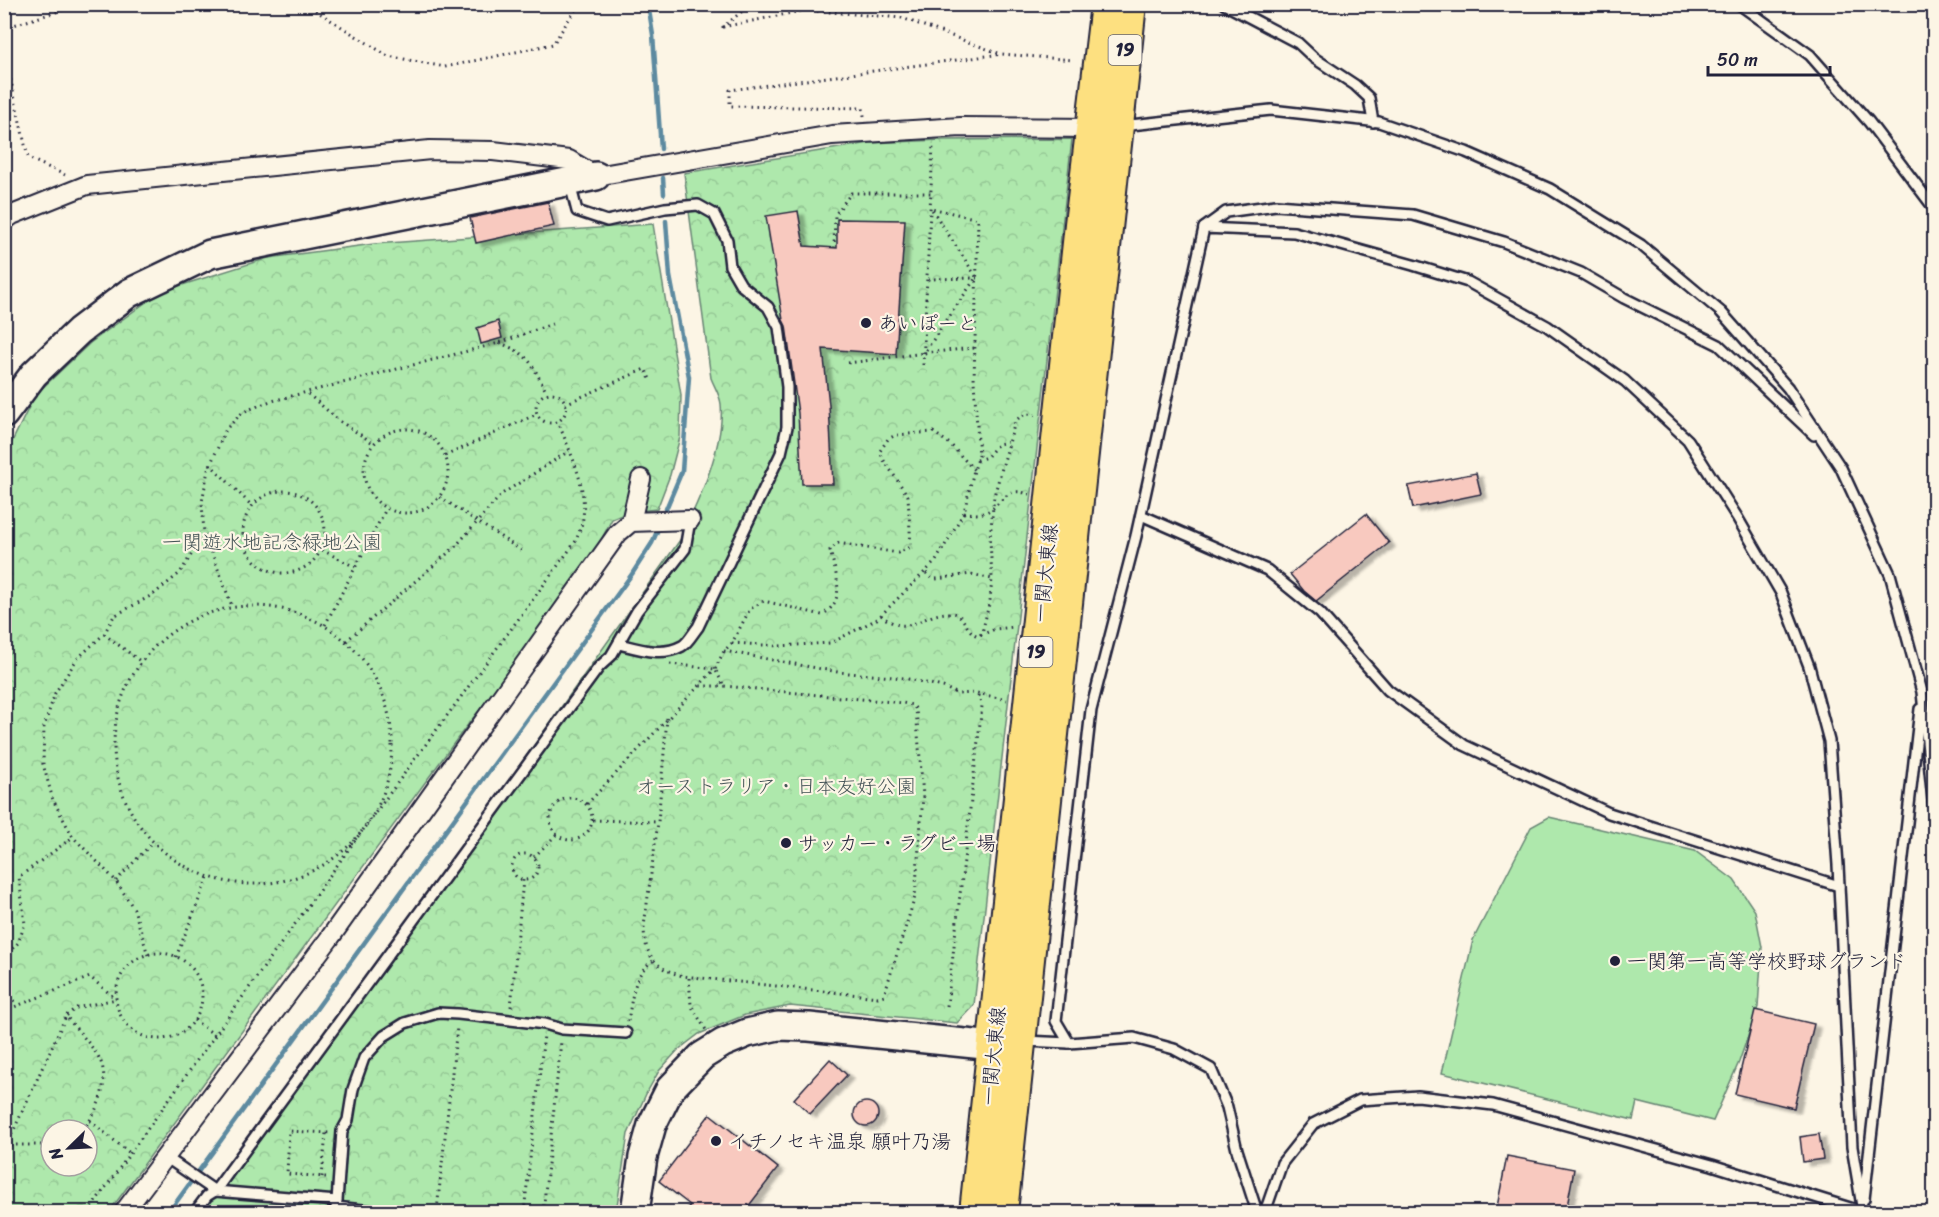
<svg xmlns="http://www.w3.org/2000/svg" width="1939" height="1217" font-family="Sriracha,'Klee One',sans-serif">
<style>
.green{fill:#aee8ac;stroke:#688574;stroke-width:1.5}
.park{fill:url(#park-crowns);stroke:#688574;stroke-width:1.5;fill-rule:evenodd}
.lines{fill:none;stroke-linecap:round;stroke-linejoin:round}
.stream{stroke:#5d8aa0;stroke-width:4.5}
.building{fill:#f8c9bf;stroke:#22223b;stroke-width:1.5;filter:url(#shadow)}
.lane-casing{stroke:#22223b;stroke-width:14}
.street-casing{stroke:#22223b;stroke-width:22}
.secondary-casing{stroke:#22223b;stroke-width:32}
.primary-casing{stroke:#22223b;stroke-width:34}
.path{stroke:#22223b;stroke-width:3;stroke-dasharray:1.5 4.5;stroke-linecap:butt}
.lane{stroke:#fcf5e5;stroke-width:9}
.street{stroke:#fcf5e5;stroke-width:18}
.secondary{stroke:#fcf5e5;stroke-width:27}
.primary{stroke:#fde080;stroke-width:30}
.poi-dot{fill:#22223b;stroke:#fcf5e5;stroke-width:2}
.labels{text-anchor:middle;stroke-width:4.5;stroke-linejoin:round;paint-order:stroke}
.shield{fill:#fcf5e5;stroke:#63616e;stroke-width:1.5}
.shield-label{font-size:18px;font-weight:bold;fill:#22223b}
.poi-label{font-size:20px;fill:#22223b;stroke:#fcf5e5;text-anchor:start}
.park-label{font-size:20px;fill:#455457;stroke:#fcf5e5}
.street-label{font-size:20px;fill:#22223b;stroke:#fcf5e5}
</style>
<defs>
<pattern id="park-crowns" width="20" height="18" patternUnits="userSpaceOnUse" patternTransform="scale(1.5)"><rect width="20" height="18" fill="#aee8ac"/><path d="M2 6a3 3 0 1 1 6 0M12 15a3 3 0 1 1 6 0" fill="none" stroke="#95c795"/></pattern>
<filter id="shadow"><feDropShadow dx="6" dy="4" stdDeviation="1.5" flood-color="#0004"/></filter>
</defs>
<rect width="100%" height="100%" fill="#fcf5e5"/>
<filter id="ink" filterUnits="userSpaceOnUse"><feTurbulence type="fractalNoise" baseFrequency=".0167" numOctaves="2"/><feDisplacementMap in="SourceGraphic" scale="12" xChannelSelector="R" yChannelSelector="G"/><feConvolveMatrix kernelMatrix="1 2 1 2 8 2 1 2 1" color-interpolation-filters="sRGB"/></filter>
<g filter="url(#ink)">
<!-- green -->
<path class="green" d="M1549,817L1695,851L1734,880L1755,911L1762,947L1758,1007L1739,1062L1713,1121L1637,1102L1633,1120L1442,1073L1473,940L1531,827Z"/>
<!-- park -->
<g class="park">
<path d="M1072,139L974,1005L957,1023L790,1006L745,1015L699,1034L678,1050L659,1071L646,1094L628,1134L616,1212H202L680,540C698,502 725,446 721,404C720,395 714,386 711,378L684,173L870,143L941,140Z"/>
<path d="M653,224L681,395L680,437L670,475L657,509L629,512L612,519L581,578L457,739L109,1212H5L4,458L35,395L90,343L160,292L268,258L374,244ZM51,1130H87V1166H51Z"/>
</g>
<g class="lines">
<!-- stream -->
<g class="stream">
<path d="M648,4L653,35L661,149"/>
<path d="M663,178L664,194"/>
<path d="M663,516L682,471L689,377L670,276L666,221"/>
<path d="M169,1212L632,574L652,543L659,527"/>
</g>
</g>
<!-- building -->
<g class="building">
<path d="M548,202L554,226L476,243L470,218Z"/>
<path d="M798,211L804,246L837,248V219L905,220L896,354L823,349L829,405L833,484H802L798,413L786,326L783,320L766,216Z"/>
<path d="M498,321L502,338L481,344L477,328Z"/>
<path d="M1476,473L1481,494L1413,508L1408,486Z"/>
<path d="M1366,514L1389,543L1316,601L1304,591L1290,574Z"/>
<path d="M1755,1010L1814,1024L1794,1108L1735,1094Z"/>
<path d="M830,1059L847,1075L810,1114L794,1099Z"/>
<circle cx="866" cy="1114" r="12"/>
<path d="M710,1114L778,1168L744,1212H684L690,1205L659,1181Z"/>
<path d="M1819,1134L1823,1159L1803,1162L1800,1137Z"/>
<path d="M1507,1156L1574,1169L1566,1212H1496Z"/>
</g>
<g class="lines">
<defs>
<g id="lane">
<path d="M1224,4L1298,43L1314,58L1355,85L1369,98L1373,122"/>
<path d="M1739,4L1810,55L1869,122L1934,208"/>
<path d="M1121,126L1271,110L1379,122L1466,152L1550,189L1641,245L1721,312L1788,388L1841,468L1890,574L1922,692L1934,810"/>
<path d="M570,184L577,211L607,221L665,208L698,205L714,214L727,240L730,266L741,285L768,307L779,327L787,387V427L781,453L698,627C693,633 688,643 682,646C662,657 639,649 619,644"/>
<path d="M1204,228L1226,212L1276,205L1413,215L1504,242L1581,273L1624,298L1719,345L1814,435"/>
<path d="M1141,515L1267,570L1320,613L1388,690L1464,745L1609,813L1839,886"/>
<path d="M1024,1041L1069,1043L1056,1021L1091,710L1136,536L1204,228L1294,232L1413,265L1468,282L1547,326L1625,381L1688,440L1737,517L1781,593L1809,666L1829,741L1838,865L1852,1147L1863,1212"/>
<path d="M1069,1043L1134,1038L1174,1049L1211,1069L1227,1107L1237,1150L1257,1212"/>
<path d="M167,1158L215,1191L337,1201L342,1131L348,1120L353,1089L364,1058L384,1036L405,1023L438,1013L458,1014L545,1024L562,1029L626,1033"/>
<path d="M1864,1199L1920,709"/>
<path d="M195,1212L207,1196L215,1191L599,667L611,656L637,611L685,549L690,520"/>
<path d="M338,1212L336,1207L381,1212"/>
<path d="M1265,1212L1282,1163L1313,1124L1360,1100L1418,1096L1493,1105L1712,1165L1863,1212"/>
</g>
<g id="street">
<path d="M4,221L12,215L87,185L430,150L493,151L569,160L596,176L832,135L961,127L1092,128"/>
<path d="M631,522L641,479"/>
<path d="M124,1212L329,939L618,533L631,522L690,520"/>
</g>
<g id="secondary">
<path d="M4,414L34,374L79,331L129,293L210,254L596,176"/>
<path d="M635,1212L643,1157L652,1125L670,1089L702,1056L723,1043L747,1033L778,1026L809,1027L994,1046"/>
</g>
<g id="primary">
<path d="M975,1212L1080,224L1106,4"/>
<path d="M1002,1212L1131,4"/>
</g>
</defs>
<!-- lane casing -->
<use href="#lane" class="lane-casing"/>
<!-- street casing -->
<use href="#street" class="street-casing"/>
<!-- secondary casing -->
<use href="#secondary" class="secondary-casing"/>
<!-- primary casing -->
<use href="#primary" class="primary-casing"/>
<!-- path -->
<g class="path">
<path d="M305,4L388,56L445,67L553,44L579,4"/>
<path d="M751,4L723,27L806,10L902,18L1001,54"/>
<path d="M4,28L82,4"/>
<path d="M4,50L28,158L65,175"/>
<path d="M864,116L863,108L730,106V90L1002,54L1074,60"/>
<path d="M834,248L835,215L851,193H931"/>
<path d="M928,279L977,278"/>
<path d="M499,343C531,354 532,365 547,393"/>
<path d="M974,348L924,353L975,279"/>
<path d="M848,363L924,353"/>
<path d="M923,365L933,145"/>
<circle cx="551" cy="408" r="15"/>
<path d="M308,394L341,422L373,443"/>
<path d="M565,404L645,369L651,381"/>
<circle cx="406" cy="471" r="42"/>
<path d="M445,456L537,414"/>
<path d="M977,460L987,457L998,444L1010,442"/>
<path d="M210,464L252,506"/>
<circle cx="284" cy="532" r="41"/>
<path d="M440,497L522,551"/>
<path d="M964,512C996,521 997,495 1015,492C1019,491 1025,493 1030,494"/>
<path d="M205,535L232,606"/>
<path d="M322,550L355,567"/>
<path d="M926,573L932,578L936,579L971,574L992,579"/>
<circle cx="253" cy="745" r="139"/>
<path d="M881,615C909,640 923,611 952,613C965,613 965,633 979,636L982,633L990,600L992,579L990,538L994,496L1015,422C1021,415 1025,413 1035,415"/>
<path d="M325,625L386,509"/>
<path d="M104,634L140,661"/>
<path d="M981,635L995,629L1015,627"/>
<path d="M346,641L455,547L502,494L569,451"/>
<path d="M732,643L779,646L831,643L877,619L936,561L964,512L974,470L979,456L974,381L978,219L931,208L977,278"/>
<path d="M724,651L838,672L904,678L943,687L958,694L977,693L1007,700"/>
<path d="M670,664L715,669L724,686"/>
<path d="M667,718L658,822L644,926C644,956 656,969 683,976L878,997L884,995L915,897L923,796L916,709L912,705L903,703L724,686H700"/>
<circle cx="571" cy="819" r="21"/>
<path d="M587,804L715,669L724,651L732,643L750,609L764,601L822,615C848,600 835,573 830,550L838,543L898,553L911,547L908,496L883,459L880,451L888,439L896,435L933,432L950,444L974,470"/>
<path d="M593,820L658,822"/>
<circle cx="525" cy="867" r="13"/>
<path d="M534,857L556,835"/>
<path d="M116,881L153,842"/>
<circle cx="159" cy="996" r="43"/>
<path d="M148,955L134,909L116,881L73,837L53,800L43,764L44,727L55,693L77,659L104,634L114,616L154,594L180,573L204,534L202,502L208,470L226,429L243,412L268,402L499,343L552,324"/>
<path d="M4,957L18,943L25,924L19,877L73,837"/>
<path d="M176,957L208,877"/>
<path d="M689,978L691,1005L706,1030"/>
<path d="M4,985L17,1005"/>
<path d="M947,1006L982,706L977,693"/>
<path d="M511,1007L523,880"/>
<path d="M4,1011L90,977L116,999"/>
<path d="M194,1020L216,1036"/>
<path d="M628,1021C632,1000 633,973 653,961"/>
<path d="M90,1121L131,1154"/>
<path d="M83,1130C98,1111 112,1079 98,1056C89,1042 76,1029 66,1016L76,1008L116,999"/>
<path d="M4,1145H51"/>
<path d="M7,1145L66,1016"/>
<path d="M322,1177L326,1133"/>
<path d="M326,1177L287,1174L289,1131L330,1133"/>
<path d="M437,1210L457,1027"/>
<path d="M88,1212L356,839L576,541C578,534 582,526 583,518C587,485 570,452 558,422"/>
<path d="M524,1212L544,1035"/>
<path d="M543,1212L561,1041"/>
</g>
<!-- lane -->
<use href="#lane" class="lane"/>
<!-- street -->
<use href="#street" class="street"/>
<!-- secondary -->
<use href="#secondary" class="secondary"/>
<!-- primary -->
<use href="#primary" class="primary"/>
</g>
</g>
<!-- markers -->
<g class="poi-dot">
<circle cx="866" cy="323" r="6"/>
<circle cx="786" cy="843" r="6"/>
<circle cx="1615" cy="961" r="6"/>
<circle cx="716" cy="1141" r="6"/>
</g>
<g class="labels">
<!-- shield labels -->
<g class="shield">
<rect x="1108.5" y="35" width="33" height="30" rx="4.5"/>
<rect x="1019.5" y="637" width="33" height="30" rx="4.5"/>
</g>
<g class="shield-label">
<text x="1125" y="56">19</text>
<text x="1036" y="658">19</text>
</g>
<!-- poi labels -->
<g class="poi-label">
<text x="878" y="330">あいぽーと</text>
<text x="798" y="850">サッカー・ラグビー場</text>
<text x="1627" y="968">一関第一高等学校野球グランド</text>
<text x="728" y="1148">イチノセキ温泉 願叶乃湯</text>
</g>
<!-- park labels -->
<g class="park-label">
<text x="272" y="549">一関遊水地記念緑地公園</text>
<text x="776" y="793">オーストラリア・日本友好公園</text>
</g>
<!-- street labels -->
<g class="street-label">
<text transform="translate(1045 573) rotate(-84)" y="7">一関大東線</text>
<text transform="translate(993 1056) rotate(-84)" y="7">一関大東線</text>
</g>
</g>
<!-- margin -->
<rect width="1939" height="1217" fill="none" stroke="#fcf5e5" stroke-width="24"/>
<rect x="12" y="12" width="1915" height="1193" fill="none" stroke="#22223b" stroke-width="2" filter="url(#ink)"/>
<!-- north arrow -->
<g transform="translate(69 1148) rotate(246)"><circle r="28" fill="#fcf5e5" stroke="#a5a1a1" stroke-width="1.5"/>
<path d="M0-4.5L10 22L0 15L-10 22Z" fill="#22223b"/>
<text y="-9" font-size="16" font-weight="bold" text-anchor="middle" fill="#22223b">N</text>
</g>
<!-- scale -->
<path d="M1708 66v9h122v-9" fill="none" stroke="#22223b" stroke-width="3"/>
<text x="1717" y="66" font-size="18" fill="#22223b" stroke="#fcf5e5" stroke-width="4.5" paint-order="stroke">50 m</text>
</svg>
